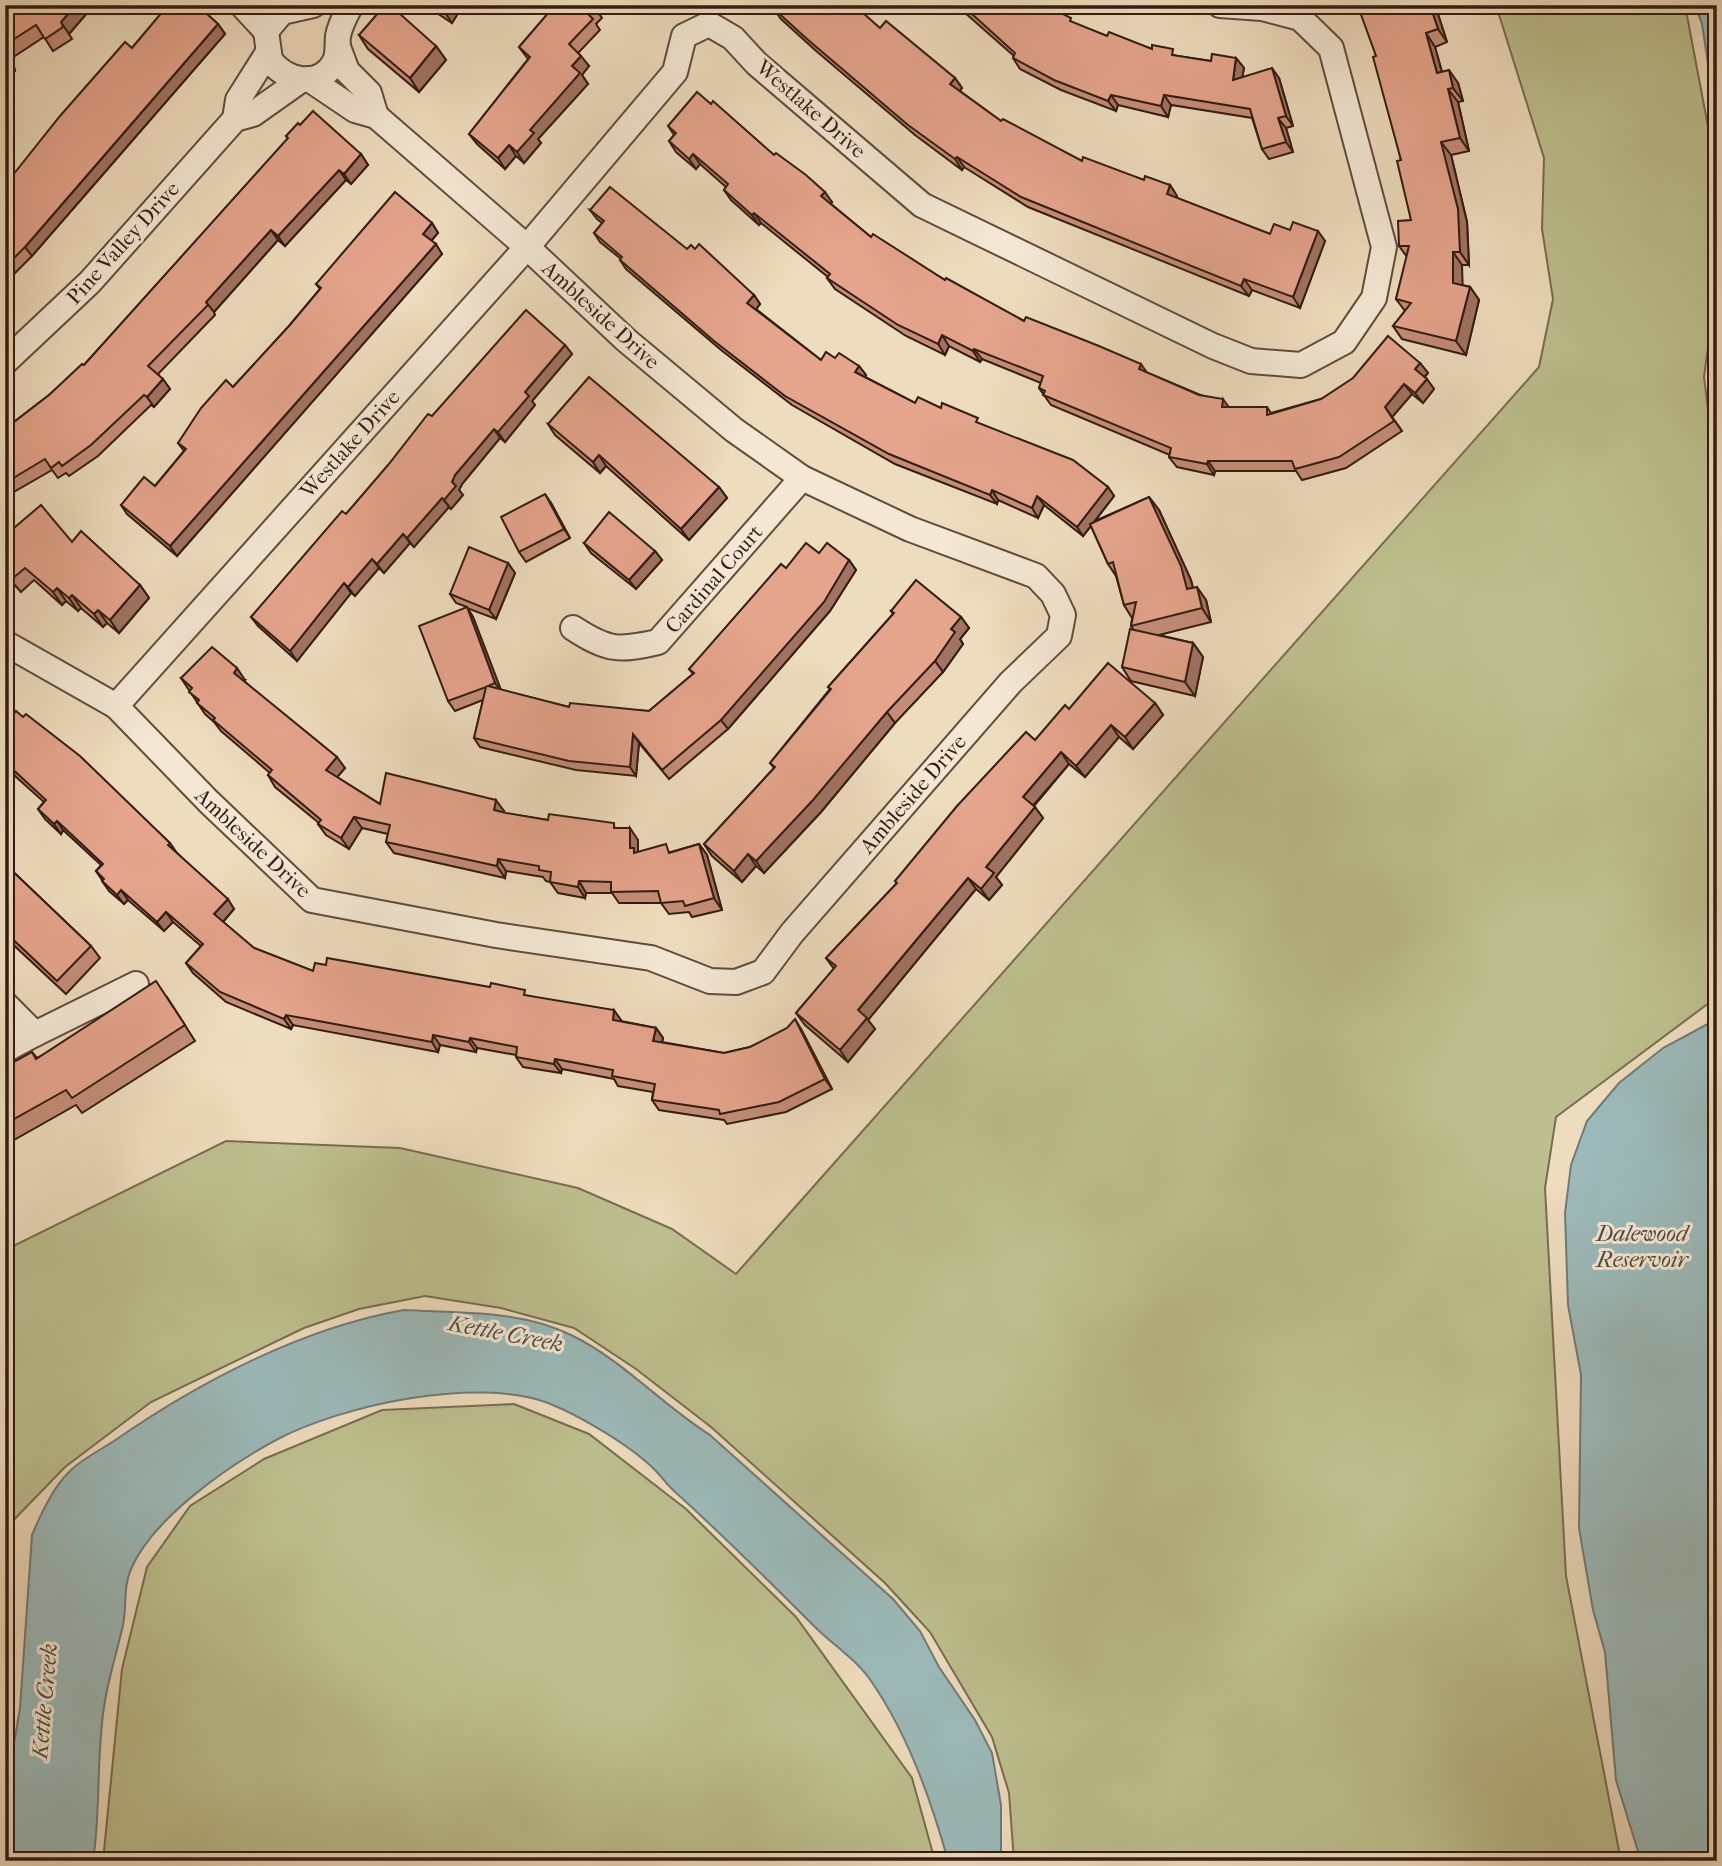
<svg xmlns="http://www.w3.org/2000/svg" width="1722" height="1866" font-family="'IM FELL French Canon',serif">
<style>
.green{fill:#bdbf8e;stroke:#786d50;stroke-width:2}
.water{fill:#9cbaba;stroke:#727a77;stroke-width:2}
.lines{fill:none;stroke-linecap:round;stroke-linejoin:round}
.minor-casing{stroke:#614b3d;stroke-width:28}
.minor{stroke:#f4e8d5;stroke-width:24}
.wall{fill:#c58d78;stroke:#321b12;stroke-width:2}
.shaded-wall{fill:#a07362;stroke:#321b12;stroke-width:2}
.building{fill:#e5a48c;stroke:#321b12;stroke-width:2}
.labels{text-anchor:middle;stroke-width:6;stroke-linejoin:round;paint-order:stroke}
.street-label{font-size:21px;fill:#321b12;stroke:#f4e8d5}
.water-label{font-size:23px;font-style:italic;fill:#524b44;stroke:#f4e8d5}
</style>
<rect width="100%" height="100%" fill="#eedcbe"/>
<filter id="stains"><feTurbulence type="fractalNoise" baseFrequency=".00286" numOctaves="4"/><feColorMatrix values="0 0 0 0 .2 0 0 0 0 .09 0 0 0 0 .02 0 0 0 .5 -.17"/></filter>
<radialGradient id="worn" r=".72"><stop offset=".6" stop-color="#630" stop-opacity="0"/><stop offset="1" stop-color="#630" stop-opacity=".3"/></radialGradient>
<!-- green -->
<g class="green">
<path d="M1496,5H1685L1717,174V281L1704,377L1717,481V997L1556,1117L1545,1188L1566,1576L1621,1861H1014L1009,1793L992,1737L930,1632L885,1583L711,1427L636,1369L574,1328L501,1308L425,1296L359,1309L304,1328L151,1402L65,1467L5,1529V1250L226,1141L400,1148L578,1188L672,1229L736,1274L1539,367L1553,299L1542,229L1544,158Z"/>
<path d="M514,1404L589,1434L686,1509L796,1617L912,1778L935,1861H103L122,1669L147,1567L190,1506L264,1459L382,1410Z"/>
</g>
<!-- water -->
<g class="water">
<path d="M1695,5H1717V122L1702,24Z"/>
<path d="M1717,1019V1861H1641L1616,1780L1605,1652L1593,1610L1579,1528L1581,1375L1568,1305L1565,1213L1571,1165L1587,1121L1619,1083L1663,1048Z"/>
<path d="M404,1310C460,1313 520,1310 571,1335C623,1360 662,1405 710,1435L893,1599L920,1631L939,1667L975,1720L992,1753L1001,1805V1861H948C931,1799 908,1734 871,1681C857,1660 833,1645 815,1627C769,1581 723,1535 674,1491C667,1485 662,1477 655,1470C631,1446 581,1416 548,1403C477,1376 342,1405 276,1440C228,1466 153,1518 131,1569C123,1587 127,1606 123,1625C117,1652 108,1679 104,1707C96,1758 101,1810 93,1861H5V1797L20,1708L32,1535C41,1514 53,1487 70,1471C82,1459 100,1450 114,1441C199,1382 302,1328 404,1310Z"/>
</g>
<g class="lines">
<defs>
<g id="minor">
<path d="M242,5L266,31"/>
<path d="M313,5L282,12L266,31L270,60C285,81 319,89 334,63C339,54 337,45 338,36C340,25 346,14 351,5"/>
<path d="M338,47L347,71L369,93L376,116"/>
<path d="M235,119L238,100L267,54"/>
<path d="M5,362L90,282L235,119L253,114L301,80"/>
<path d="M573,628C608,651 619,651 658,642L802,478"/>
<path d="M5,643L116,706L209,802L312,900L496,935L651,958L710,981L736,982L763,972L792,933L1011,682L1059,636L1063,615L1053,594L1036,576L910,529L802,478L734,430L626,340L527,247L376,116L355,110L309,79"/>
<path d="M116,706L527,247L675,72L684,36L709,24L733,38L757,64L922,205L1213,346L1251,361L1301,365L1344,342L1374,298L1384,247L1331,48L1300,18L1262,8L1220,5"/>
<path d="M5,1004L35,1034L5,1050"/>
<path d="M35,1034L136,984"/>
</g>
</defs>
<!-- minor casing -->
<use href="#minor" class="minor-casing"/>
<!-- minor -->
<use href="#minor" class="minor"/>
</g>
<!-- wall -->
<g class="wall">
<path d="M5,5H94L69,34L72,39L53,51L44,37L12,58L15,71L5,73Z"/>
<path d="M166,5H197L218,24L225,34L32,256L5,283V185L132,48L167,7Z"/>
<path d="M425,5H463L452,23Z"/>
<path d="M552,5H598L595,8L602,18L596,24L600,30L578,53L589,66L582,75L588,84L538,139L541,143L524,163L516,156L505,169L477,144L469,134L528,59L519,47L554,7Z"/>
<path d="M956,5H1046L1075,24L1107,36L1177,56L1211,61L1236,58L1244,68L1242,77L1279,78L1293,126L1286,128L1293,152L1269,159L1262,149L1252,118L1171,105L1168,117L1118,105L1116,111L1061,90L1020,69L1013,58L1014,56Z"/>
<path d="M1366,5H1435L1447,42L1435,47L1442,72L1458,83L1463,101L1458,102L1469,151L1451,155L1467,222L1469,265H1462V285L1470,287L1479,300L1466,355L1402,339L1393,326L1405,311L1396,299L1407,257L1399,246L1411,220L1401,160L1376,56Z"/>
<path d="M773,8L880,28L955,78L962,88L960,91L1001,121L1082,161L1144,180L1170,185L1177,196V198L1270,234L1290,230L1325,241L1300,308L1252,290L1249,296L1028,207L964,167L962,170L915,135L815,50L781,19Z"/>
<path d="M359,35L436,46L446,60L419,92L368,49Z"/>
<path d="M711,104L832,202L831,204L871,237L945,280L1024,321L1229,407H1267L1271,413L1321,399L1420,363L1428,373L1425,377L1434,389L1423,403L1412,394L1392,417L1402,431L1346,468L1302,480L1296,471H1215L1214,475L1177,467L1169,457L1170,455L1051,405L1039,388L1041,383L982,359L980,362L949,346L945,355L906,336L835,289L827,278L828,277L761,223L759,225L731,200L724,190L726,187L700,164L696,169L676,152L669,141L674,135L668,126Z"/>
<path d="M300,125L361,154L368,165L351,184L346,180L285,246L278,240L214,312L215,315L158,374L170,389L154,407L151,405L98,456L69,476L66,473L58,478L52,470L5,497V424L10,425L49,395L84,365L288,139L286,136Z"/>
<path d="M590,210L687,249L754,295L760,304L756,309L821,360L835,358L859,366L866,375L865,377L915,403L941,408L982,425L1108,487L1114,496L1095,521L1149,497L1159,510L1191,580L1193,588L1206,600L1211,622L1159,635L1193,643L1203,657L1195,696L1131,681L1122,667L1133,629L1131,626L1132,618L1124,605L1116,576L1108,564L1091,526L1083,536L1044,505L1038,518L998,500L997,504L895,464L792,405L721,350L626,269L620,260L621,259L600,242L594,233L602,223L597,219Z"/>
<path d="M432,223L438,233L431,241L442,254L177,556L127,514L121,505L155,486L184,451L178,443L233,387L289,326L320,289L316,284Z"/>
<path d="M565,345L572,354L532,401L535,405L505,442L500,438L462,484L459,490L463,495L451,509L449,507L414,547L410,543L384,573L379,568L355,596L351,593L297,661L258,626L251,617L346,514L432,416Z"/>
<path d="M548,424L719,487L727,498L689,540L606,466L600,473L555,435Z"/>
<path d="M551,503L570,538L526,562L519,552Z"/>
<path d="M5,525L72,542L140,585L149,598L119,633L107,623L103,627L81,608L78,611L66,601L62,605L34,580L21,592L5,574Z"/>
<path d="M584,543L655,551L662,560L636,589L591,553Z"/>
<path d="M819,553L849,560L856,570L830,611L728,729L669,779L639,743L636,776L576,770L480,747L474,738L483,700L455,711L448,701L467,607L456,603L450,594L508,563L515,573L496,619L467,608L473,617L501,690L569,707L649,711L693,674L689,669L786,568Z"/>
<path d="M891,611L961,617L969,628L960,639L963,644L943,672L895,723L821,812L764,873L756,866L742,882L712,856L704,844L774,768L770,763L830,689L828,687L893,614Z"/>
<path d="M181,678L245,680L244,681L345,768L337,777L380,804L504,811L503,813L548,820L617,828L638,840V852H671L699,844L707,855L722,910L692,917L689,912L669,914L661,903H619L612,893H586L585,898L558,893L550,882L546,881L543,877L506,871L505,878L394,853L386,842L388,834L362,828L349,849L326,835L318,824L319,823L275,787L268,775L270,773L221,731L214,722L205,714Z"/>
<path d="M1155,703L1163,715L1133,749L1119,737L1085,777L1069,764L1034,806L1043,818L996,877L1002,885L989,900L976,889L868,1020L875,1029L848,1062L805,1025L796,1013L834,969L826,958L897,883L895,881L1035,740L1069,709Z"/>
<path d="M5,709L170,843L177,853L234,909L223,922L254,948L313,971L326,965L529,996L621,1020V1021L656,1028L663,1038L662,1042L724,1053L750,1047L801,1029L832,1089L786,1112L727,1124L724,1120L659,1110L652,1100L653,1092L618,1086L614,1079L562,1069L561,1073L523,1067L516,1057V1055L477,1048L476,1052L440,1045L438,1052L293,1025L291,1029L226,1002L193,973L186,963L201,946L173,922L164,931L128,900L124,904L109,891L102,881V880L96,871L101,865L63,830L61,834L45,819L38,809L44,802L15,776L8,784L5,781Z"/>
<path d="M5,864L91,946L100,958L66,994L5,937Z"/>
<path d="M167,997L195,1041L82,1113L76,1105L5,1145V1067L32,1052L37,1058Z"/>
</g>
<!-- shaded-wall -->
<g class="shaded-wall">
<path d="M76,5H94L69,34L61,22Z"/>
<path d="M451,5H463L452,23L446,14Z"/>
<path d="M1430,5H1435L1447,42L1438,29Z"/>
<path d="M218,24L225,34L32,256L25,247Z"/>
<path d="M1426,33L1435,47L1446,87L1437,73Z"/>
<path d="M436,46L446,60L419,92L410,78Z"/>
<path d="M5,48L12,58L15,71L6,59Z"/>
<path d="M581,56L589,66L582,75L588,84L538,139L541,143L524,163L517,152L530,130L572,66Z"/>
<path d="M1236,58L1244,68L1240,90L1233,80Z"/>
<path d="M1272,68L1279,78L1293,126L1286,116Z"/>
<path d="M1449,70L1458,83L1463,101L1453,88Z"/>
<path d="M955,78L962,88L957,94L950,84Z"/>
<path d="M1448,89L1458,102L1469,151L1460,138Z"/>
<path d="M1111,95L1118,105L1116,111L1108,101Z"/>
<path d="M1164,95L1171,105L1168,117L1161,106Z"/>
<path d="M1278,118L1286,128L1293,152L1286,142Z"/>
<path d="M1441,142L1451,155L1467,222L1469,265L1460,252Z"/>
<path d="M509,145L516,156L505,169L498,158Z"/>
<path d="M361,154L368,165L351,184L344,174Z"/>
<path d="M693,154L700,164L696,169L689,159Z"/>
<path d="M957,157L964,167L962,170L955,159Z"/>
<path d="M339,170L346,180L285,246L278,236Z"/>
<path d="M1170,185L1177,196L1174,204L1167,194Z"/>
<path d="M825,192L832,202L829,207L821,196Z"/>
<path d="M754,213L761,223L759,225L752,215Z"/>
<path d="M432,223L438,233L429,243L423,234Z"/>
<path d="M271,230L278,240L214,312L206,302Z"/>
<path d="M1318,231L1325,241L1300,308L1293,297Z"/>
<path d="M436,244L442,254L177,556L170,546Z"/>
<path d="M1453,252L1462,265L1463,297L1453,283Z"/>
<path d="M1244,279L1252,290L1249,296L1241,286Z"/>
<path d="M1470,287L1479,300L1466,355L1456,341Z"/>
<path d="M754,295L760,304L754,312L747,303Z"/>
<path d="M942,335L949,346L945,355L938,344Z"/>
<path d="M565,345L572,354L532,401L535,405L505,442L498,432L525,392Z"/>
<path d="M974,349L982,359L980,362L973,351Z"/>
<path d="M1420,363L1428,373L1422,379L1415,369Z"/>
<path d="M1141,364L1148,374L1139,369Z"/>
<path d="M859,366L866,375L862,381L855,372Z"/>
<path d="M163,379L170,389L154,407L147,397Z"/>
<path d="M1427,379L1434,389L1423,403L1415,393Z"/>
<path d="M1404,384L1412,394L1392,417L1402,431L1385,407Z"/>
<path d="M1223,399L1231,410L1222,407Z"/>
<path d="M494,429L500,438L462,484L459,490L463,495L451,509L444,500L455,475Z"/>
<path d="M599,455L606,466L600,473L593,462Z"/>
<path d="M1208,461L1215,471L1214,475L1207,464Z"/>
<path d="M719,487L727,498L689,540L681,529Z"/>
<path d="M1108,487L1114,496L1083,536L1077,527Z"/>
<path d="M992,490L998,500L997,504L990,495Z"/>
<path d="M545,494L551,503L570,538L564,529Z"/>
<path d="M1037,496L1044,505L1038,518L1032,508Z"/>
<path d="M1149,497L1159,510L1191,580L1196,603L1187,589Z"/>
<path d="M442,498L449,507L414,547L407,538Z"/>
<path d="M403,534L410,543L384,573L377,564Z"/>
<path d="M655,551L662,560L636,589L629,580Z"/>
<path d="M372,559L379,568L355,596L348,587Z"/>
<path d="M849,560L856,570L830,611L728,729L721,720Z"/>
<path d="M508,563L515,573L496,619L489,610Z"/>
<path d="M344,583L351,593L297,661L290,651Z"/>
<path d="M140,585L149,598L119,633L110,620Z"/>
<path d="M1197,587L1206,600L1211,622L1202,608Z"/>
<path d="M57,588L66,601L62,605L53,592Z"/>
<path d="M72,595L81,608L78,611L69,598Z"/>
<path d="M467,607L473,617L502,693L495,683Z"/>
<path d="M98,610L107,623L103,627L94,614Z"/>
<path d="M961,617L969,628L960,639L963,644L943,672L935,661L951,629Z"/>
<path d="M1193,643L1203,657L1195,696L1185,682Z"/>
<path d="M237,668L245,680L241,684L234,673Z"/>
<path d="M1155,703L1163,715L1133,749L1125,737Z"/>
<path d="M887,712L895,723L821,812L764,873L756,861Z"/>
<path d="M1111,725L1119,737L1085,777L1076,766Z"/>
<path d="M633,734L639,743L636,776L630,767Z"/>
<path d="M1061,752L1069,764L1031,808L1023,797Z"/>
<path d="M337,757L345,768L333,782L326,770Z"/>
<path d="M9,766L15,776L8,784L5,779V770Z"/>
<path d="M496,800L504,811L502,821L494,810Z"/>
<path d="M1035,807L1043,818L996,877L1002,885L989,900L981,889L986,867Z"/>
<path d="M354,817L362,828L349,849L341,838Z"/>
<path d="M57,821L63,830L61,834L54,824Z"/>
<path d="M630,828L638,840V853L642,859L630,848Z"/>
<path d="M699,844L707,855L722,910L714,898Z"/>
<path d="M748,854L756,866L742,882L734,871Z"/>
<path d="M498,859L506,871L505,878L497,866Z"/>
<path d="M968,878L976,889L868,1020L875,1029L848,1062L840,1050L858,1010Z"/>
<path d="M579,881L586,893L585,898L578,887Z"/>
<path d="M121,890L128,900L124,904L117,895Z"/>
<path d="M228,899L234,909L221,924L214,914Z"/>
<path d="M166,912L173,922L164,931L157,922Z"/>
<path d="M614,1010L621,1020L620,1029L613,1020Z"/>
<path d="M286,1015L293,1025L291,1029L284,1019Z"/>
<path d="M795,1019L801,1029L832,1089L825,1079Z"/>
<path d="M656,1028L663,1038L660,1051L653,1041Z"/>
<path d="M433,1035L440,1045L438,1052L432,1042Z"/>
<path d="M470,1038L477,1048L476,1052L469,1042Z"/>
<path d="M555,1059L562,1069L561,1073L554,1064Z"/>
</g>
<!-- building -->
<g class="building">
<path d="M5,5H76L61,22L63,27L45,39L36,25L5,45Z"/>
<path d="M168,5H197L218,24L25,247L5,267V185L60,116L125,42L132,48Z"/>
<path d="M385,5H390L436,46L410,78L359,35Z"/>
<path d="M433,5H451L446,14Z"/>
<path d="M555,5H592L595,7L588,14L593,19L569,44L581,56L572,66L580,73L530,130L534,133L517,152L509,145L498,158L469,134L530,57L519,47Z"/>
<path d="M776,5H854L880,28L886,21L955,78L950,84L1001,121L1003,119L1082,161L1083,157L1144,180L1145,176L1170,185L1167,194L1270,234L1274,224L1290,230L1293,222L1318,231L1293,297L1244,279L1241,286L1021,197L957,157L955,159L908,125L807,39L773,8Z"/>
<path d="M962,5H1045L1071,18L1070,21L1107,36L1109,32L1152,49V45L1173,49L1172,55L1211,61L1212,54L1236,58L1233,80L1272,68L1286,116L1278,118L1286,142L1262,149L1250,109L1164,95L1161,106L1111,95L1108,101L1054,80L1013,58L1015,53Z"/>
<path d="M1370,5H1430L1438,29L1426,33L1437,73L1449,70L1453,88L1448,89L1460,138L1441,142L1458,209L1460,252H1453V283L1470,287L1456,341L1393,326L1411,303L1396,299L1409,246H1399L1398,221L1411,220L1397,161L1401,160L1373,57L1376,56L1359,9Z"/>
<path d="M697,92L711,104L713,101L774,155L776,153L806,175L825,192L821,196L871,237L873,234L945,280L946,278L1024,321L1026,317L1099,346L1141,364L1139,369L1199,395L1223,399L1222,407H1267V415L1321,399L1353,378L1388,336L1420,363L1415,369L1427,379L1415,393L1404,384L1385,407L1394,421L1339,457L1295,469L1292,461H1208L1207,464L1169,457L1171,448L1043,395L1045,391L1039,388L1043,376L974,349L973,351L942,335L938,344L898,325L827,278L830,274L754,213L752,215L724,190L728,184L693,154L689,159L669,141L676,133L668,126Z"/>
<path d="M313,111L361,154L344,174L339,170L278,236L271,230L206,302L208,305L148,366L163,379L147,397L144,395L91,445L62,466L59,462L51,468L45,459L5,483V424L9,422L10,425L49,395L82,364L84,365L288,138L286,136L298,123L300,125Z"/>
<path d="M610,187L687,249L691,245L695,249L699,244L754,295L747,303L821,360L826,352L835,358L839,353L859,366L855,372L915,403L918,397L941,408L942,403L978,418L976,422L1073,460L1108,487L1077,527L1037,496L1032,508L992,490L990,495L889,454L785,396L714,341L620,260L622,257L594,233L604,221L590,210Z"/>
<path d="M395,192L432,223L423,234L436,244L170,546L121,505L144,477L155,486L186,449L178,443L201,408L226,380L233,387L289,326L321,288L316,284Z"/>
<path d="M526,310L565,345L525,392L529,396L498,432L494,429L455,475L452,482L456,486L444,500L442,498L407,538L403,534L377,564L372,559L348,587L344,583L290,651L251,617L342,511L346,514L388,465L428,414L432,416Z"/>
<path d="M589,377L719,487L681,529L599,455L593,462L548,424Z"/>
<path d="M545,494L564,529L519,552L501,517Z"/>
<path d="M1149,497L1181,566L1187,589L1197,587L1202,608L1131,626L1136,602L1124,605L1113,562L1108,564L1090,524Z"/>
<path d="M41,505L72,542L81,531L140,585L110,620L98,610L94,614L72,595L69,598L57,588L53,592L25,568L12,579L5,572V525L10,521L15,527Z"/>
<path d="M609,512L655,551L629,580L584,543Z"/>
<path d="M806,543L819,553L827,543L849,560L824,602L721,720L662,770L633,734L630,767L569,761L474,738L486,687L448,701L419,626L467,607L495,683L488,686L569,707L570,703L649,711L694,673L689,669L781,564L786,568Z"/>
<path d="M469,547L508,563L489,610L450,594Z"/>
<path d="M916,580L961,617L951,629L955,632L935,661L887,712L813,800L756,861L748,854L734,871L704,844L775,767L770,763L831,689L828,687L894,613L891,611Z"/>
<path d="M1130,629L1193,643L1185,682L1122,667Z"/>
<path d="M212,647L237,668L234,673L337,757L326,770L380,804L386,773L496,800L494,810L506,813L548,820L549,814L614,823V828H630V848H634V853L666,844L669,853L699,844L714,898L685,906L683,901L661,903L658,891L611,892V882L579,881L578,887L550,882L551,872L539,870V866L498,859L497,866L386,842L390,825L354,817L341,838L318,824L321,820L268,775L272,770L213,720L215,718L197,703L199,700L189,692L192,688L181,678Z"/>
<path d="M1108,663L1155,703L1125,737L1111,725L1076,766L1061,752L1023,797L1035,807L986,867L994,873L981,889L968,878L858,1010L867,1018L840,1050L796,1013L836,966L826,958L897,883L895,881L957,806L1026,732L1035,740L1065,705L1069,709Z"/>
<path d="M5,709L12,716L16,711L23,717L26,714L80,756L170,843L168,845L228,899L214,914L254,948L313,971L315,963L326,965L327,958L490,987L491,983L525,990L524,995L614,1010L613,1020L656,1028L653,1041L724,1053L750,1047L787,1028L795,1019L825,1079L779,1102L720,1114L719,1110L652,1100L655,1084L612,1076L613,1070L555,1059L554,1064L516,1057L517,1047L470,1038L469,1042L433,1035L432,1042L286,1015L284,1019L220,992L186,963L203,944L166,912L157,922L121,890L117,895L102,881L104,879L96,871L103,864L57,821L54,824L38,809L46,800L9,766L5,770Z"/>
<path d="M5,864L91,946L57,981L5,932Z"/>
<path d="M156,981L185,1025L72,1098L66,1090L5,1124V1067L32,1052L36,1059Z"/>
</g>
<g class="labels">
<!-- street labels -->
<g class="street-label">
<text transform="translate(811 109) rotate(41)" y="7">Westlake Drive</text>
<text transform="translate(123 243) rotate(-48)" y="7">Pine Valley Drive</text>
<text transform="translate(601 315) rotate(42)" y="7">Ambleside Drive</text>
<text transform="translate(350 444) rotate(-48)" y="7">Westlake Drive</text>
<text transform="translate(714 579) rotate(-49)" y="7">Cardinal Court</text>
<text transform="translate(913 794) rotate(-49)" y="7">Ambleside Drive</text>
<text transform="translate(253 843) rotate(43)" y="7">Ambleside Drive</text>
</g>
<!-- water labels -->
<g class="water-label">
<text x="1642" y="1241">Dalewood<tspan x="1642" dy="26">Reservoir</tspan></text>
<text transform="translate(506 1333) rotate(11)" y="8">Kettle Creek</text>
<text transform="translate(44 1701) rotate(-85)" y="8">Kettle Creek</text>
</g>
</g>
<!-- margin -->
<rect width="1722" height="1866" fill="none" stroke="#eedcbe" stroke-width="28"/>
<rect x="7" y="7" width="1708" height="1852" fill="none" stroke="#321b12" stroke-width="3.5"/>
<rect x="14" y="14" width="1694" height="1838" fill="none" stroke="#321b12" stroke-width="2"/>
<rect width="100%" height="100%" filter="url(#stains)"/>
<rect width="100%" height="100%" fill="url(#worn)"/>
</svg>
